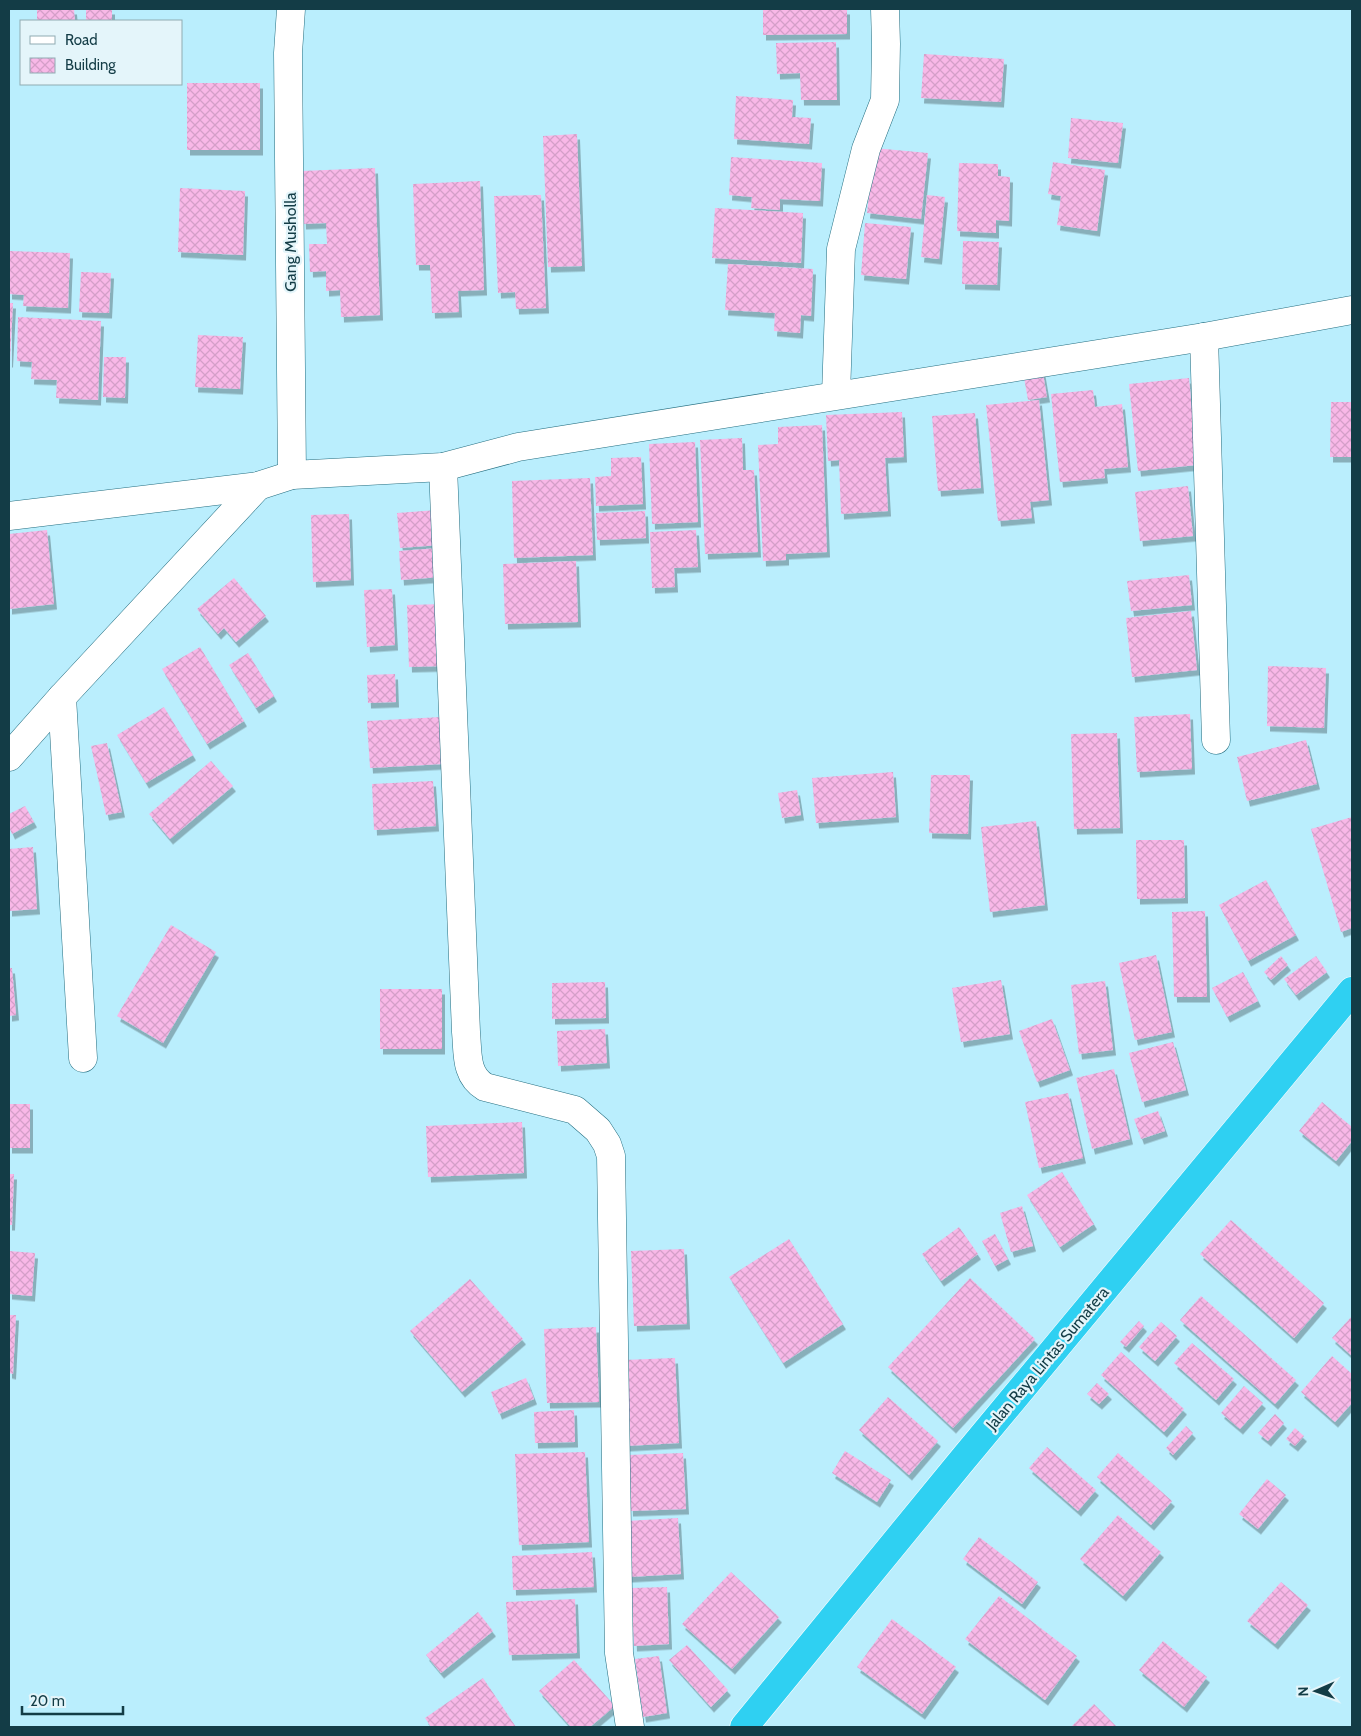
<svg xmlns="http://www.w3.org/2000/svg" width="1361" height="1736" font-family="Cabin,sans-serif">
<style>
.building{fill:url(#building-cross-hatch);filter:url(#shadow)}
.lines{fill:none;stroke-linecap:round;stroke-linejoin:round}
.minor-casing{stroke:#246e80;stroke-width:29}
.highway-casing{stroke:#fff;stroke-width:29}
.minor{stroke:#fff;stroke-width:28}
.highway{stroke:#2fd0f2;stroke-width:28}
.labels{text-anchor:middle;stroke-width:4.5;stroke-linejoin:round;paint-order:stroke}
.street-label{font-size:16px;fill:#133c46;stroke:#e4f5fa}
</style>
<defs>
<pattern id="building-cross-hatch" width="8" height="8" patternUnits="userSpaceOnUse" patternTransform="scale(1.25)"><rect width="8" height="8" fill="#f8b8e7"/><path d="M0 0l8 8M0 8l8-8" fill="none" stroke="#d49fc8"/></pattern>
<filter id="shadow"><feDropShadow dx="3" dy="5.5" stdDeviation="0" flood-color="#0004"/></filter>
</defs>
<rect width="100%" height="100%" fill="#baeefd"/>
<!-- building -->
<g class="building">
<path d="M37,9H74L75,21H37Z"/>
<rect x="86" y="9" width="26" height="12"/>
<path d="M763,9H847V34L763,35Z"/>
<path d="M836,42L837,100H801L800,73L777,74L776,43Z"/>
<path d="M924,54L1004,59L1001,102L921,98Z"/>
<rect x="187" y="83" width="73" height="67"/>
<path d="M736,96L793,100L792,117L811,118L809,144L734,139Z"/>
<path d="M1071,118L1123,123L1118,163L1068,158Z"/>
<path d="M577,134L582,266L548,267L543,136Z"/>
<path d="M874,148L928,153L921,219L867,213Z"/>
<path d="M731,157L822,163L820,201L780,199V210L751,208L752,197L729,195Z"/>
<path d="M1053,162L1105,170L1097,231L1057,225L1061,196L1048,194Z"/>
<path d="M959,163L998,164V176L1010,177L1009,221L996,220V233L957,231Z"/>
<path d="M375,168L380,315L341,317L340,290L326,291V271L310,272L309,244H327L326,223L303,224L301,171Z"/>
<path d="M480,181L484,290L458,291L459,312L432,313L430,265H416L413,184Z"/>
<path d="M180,188L245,191L243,255L178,252Z"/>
<path d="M541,195L546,308L516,309L515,292L498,293L494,196Z"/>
<path d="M927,195L945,197L939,259L921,257Z"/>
<path d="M715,208L803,213L801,263L712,258Z"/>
<path d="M865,223L911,227L906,279L861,275Z"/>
<path d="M963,241L999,242L997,285L962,284Z"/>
<path d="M9,251L70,253L68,308L23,306L24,295L9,294Z"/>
<path d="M728,264L813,269L811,316L801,315L800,333L774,331L775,313L725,310Z"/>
<path d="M81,272L111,273L109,313L79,312Z"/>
<path d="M9,303H13L10,362H9Z"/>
<path d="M18,317L101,321L98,400L56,398L57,380L31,379L32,362L17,361Z"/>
<path d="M198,335L243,337L240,389L195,387Z"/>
<path d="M104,357H126L125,398L103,397Z"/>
<path d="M1042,368L1047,397L1028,400L1023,372Z"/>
<path d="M1189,378L1197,465L1138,471L1129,384Z"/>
<path d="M1093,390L1095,407L1122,404L1128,467L1104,469L1105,478L1060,482L1051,394Z"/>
<path d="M1039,400L1049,500L1030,502L1032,518L998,521L986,405Z"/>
<path d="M1331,402H1352V457H1330Z"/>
<path d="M902,412L904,457L885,458L888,511L841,514L839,460L828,461L826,415Z"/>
<path d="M975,413L981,488L938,491L932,416Z"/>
<path d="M822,425L827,552L786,554V560L763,561L758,445L778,444V427Z"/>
<path d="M742,438L743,470H754L758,552L705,554L700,440Z"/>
<path d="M695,442L698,522L652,524L649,444Z"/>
<path d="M641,457L643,504L596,506L595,477L611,476V458Z"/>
<path d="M590,478L593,555L514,558L512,481Z"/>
<path d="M1188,486L1193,536L1140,541L1135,492Z"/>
<path d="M437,510L440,545L400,548L397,513Z"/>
<path d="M645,511L646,538L597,540L596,513Z"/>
<path d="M349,514L351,580L313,582L311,515Z"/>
<path d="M47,530L54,604L9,609V534Z"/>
<path d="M696,530L698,567L674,568L675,587L652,588L650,532Z"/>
<path d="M439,548L441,577L401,580L399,551Z"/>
<path d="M576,561L578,622L505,624L503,564Z"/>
<path d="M1189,575L1192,605L1131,611L1127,581Z"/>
<path d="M234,578L266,616L236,642L224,628L218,634L197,609Z"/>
<path d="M392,589L395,645L367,647L364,590Z"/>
<path d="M444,604L446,666L409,667L407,605Z"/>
<path d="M1191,611L1197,670L1132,677L1126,618Z"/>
<path d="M200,647L244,721L207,744L162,669Z"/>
<path d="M248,653L274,696L256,708L229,665Z"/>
<path d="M1268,666L1326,668L1324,728L1267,726Z"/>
<path d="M395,674L396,702L368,703L367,675Z"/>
<path d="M164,707L193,755L146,783L117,735Z"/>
<path d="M1190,714L1192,769L1137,772L1134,717Z"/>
<path d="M441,717L443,764L370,768L367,721Z"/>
<path d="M1117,733L1120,828L1074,829L1071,734Z"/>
<path d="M1306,740L1317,784L1247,801L1237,757Z"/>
<path d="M107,743L122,812L106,815L91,746Z"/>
<path d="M211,761L233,786L170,839L149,814Z"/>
<path d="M893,772L896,817L816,823L812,778Z"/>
<path d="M931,775H970L968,834L929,833Z"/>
<path d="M433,781L436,826L374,830L372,784Z"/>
<path d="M797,790L801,815L782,818L778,793Z"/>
<path d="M25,806L34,822L12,834L9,827V814Z"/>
<path d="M1352,817V928L1341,932L1311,829Z"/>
<path d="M1036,821L1045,905L990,912L981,827Z"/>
<path d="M1136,840H1184L1185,898L1137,899Z"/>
<path d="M33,847L37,909L9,911V849Z"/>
<path d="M1266,880L1296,935L1248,961L1219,905Z"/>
<path d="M1205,911L1207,997H1174L1172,912Z"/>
<path d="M171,925L216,952L163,1043L117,1016Z"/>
<path d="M1156,955L1172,1032L1135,1040L1119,963Z"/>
<path d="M1281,956L1288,965L1271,980L1264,972Z"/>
<path d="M1316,956L1327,972L1296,995L1284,979Z"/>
<path d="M9,968H12L16,1015L9,1016Z"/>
<path d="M1243,972L1258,1001L1227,1017L1212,988Z"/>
<path d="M1001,980L1010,1034L961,1042L952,988Z"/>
<path d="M1105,981L1113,1050L1079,1054L1071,985Z"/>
<path d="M605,982L606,1018L552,1019V983Z"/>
<rect x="380" y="989" width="62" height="60"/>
<path d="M1052,1019L1070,1070L1037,1082L1019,1031Z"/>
<path d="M605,1029L607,1063L558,1066L557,1031Z"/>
<path d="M1173,1042L1186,1090L1142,1102L1129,1053Z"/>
<path d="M1114,1069L1130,1139L1092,1149L1076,1078Z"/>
<path d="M1068,1093L1083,1158L1039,1168L1025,1102Z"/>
<path d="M1322,1102L1352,1127V1141L1336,1161L1299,1131Z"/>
<rect x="9" y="1104" width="21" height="44"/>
<path d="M1158,1111L1165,1131L1141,1139L1134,1119Z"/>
<path d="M522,1122L524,1173L428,1177L426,1126Z"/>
<path d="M1062,1172L1094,1224L1060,1247L1027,1195Z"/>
<path d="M9,1174H14L12,1225H9Z"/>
<path d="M1022,1206L1033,1246L1011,1252L1000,1213Z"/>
<path d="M1231,1220L1324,1303L1294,1338L1200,1254Z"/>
<path d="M959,1227L978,1254L941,1281L922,1254Z"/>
<path d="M995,1234L1008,1259L995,1266L982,1241Z"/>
<path d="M789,1239L843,1324L783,1363L729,1277Z"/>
<path d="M684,1249L687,1324L634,1326L631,1251Z"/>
<path d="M9,1251L35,1253L32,1296L9,1294Z"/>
<path d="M970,1278L1035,1339L953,1428L888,1367Z"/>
<path d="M470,1279L523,1339L462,1392L410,1331Z"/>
<path d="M1201,1296L1296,1380L1275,1404L1180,1320Z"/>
<path d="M9,1315H16L13,1374L9,1373Z"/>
<path d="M1352,1316V1356L1332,1338Z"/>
<path d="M1139,1321L1144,1326L1126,1347L1120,1342Z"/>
<path d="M1161,1322L1177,1336L1155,1361L1139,1347Z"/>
<path d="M596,1327L599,1402L547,1403L544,1329Z"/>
<path d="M1192,1343L1234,1379L1216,1400L1174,1363Z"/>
<path d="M1121,1352L1184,1409L1164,1432L1101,1375Z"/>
<path d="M1332,1356L1352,1374V1403L1335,1422L1301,1392Z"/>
<path d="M675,1358L679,1443L626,1446L623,1360Z"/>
<path d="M526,1378L534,1399L499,1414L491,1392Z"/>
<path d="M1097,1383L1109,1394L1099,1404L1087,1394Z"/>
<path d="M1244,1386L1263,1403L1240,1429L1221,1413Z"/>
<path d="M888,1397L938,1441L909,1475L859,1430Z"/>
<path d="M574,1410L575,1442L535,1443L534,1412Z"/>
<path d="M1275,1414L1284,1423L1268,1441L1258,1433Z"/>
<path d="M1186,1426L1193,1433L1173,1455L1166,1448Z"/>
<path d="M1295,1428L1304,1436L1295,1446L1286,1439Z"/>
<path d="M1047,1447L1096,1490L1078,1511L1029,1468Z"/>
<path d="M845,1451L891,1480L877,1502L832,1473Z"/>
<path d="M585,1452L589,1542L519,1545L515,1454Z"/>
<path d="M683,1453L686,1509L630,1511L628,1455Z"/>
<path d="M1118,1453L1172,1501L1151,1525L1097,1477Z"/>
<path d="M1267,1479L1286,1495L1258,1529L1239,1514Z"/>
<path d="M1118,1515L1161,1552L1123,1596L1080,1559Z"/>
<path d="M678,1518L681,1574L629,1577L626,1521Z"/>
<path d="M979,1537L1038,1582L1022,1604L963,1559Z"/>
<path d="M592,1552L594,1587L513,1590L512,1556Z"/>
<path d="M731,1572L779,1617L732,1669L682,1624Z"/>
<path d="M1281,1582L1308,1605L1275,1644L1247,1621Z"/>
<path d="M667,1587L669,1644L634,1646L631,1588Z"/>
<path d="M999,1596L1077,1656L1045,1700L965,1639Z"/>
<path d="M575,1599L577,1653L509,1655L506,1602Z"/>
<path d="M478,1612L493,1631L441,1673L426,1655Z"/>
<path d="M892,1619L956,1667L922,1714L857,1667Z"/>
<path d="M1163,1641L1207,1677L1184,1707L1139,1670Z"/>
<path d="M687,1645L728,1690L711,1707L669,1660Z"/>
<path d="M659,1656L667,1713L643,1717L635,1659Z"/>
<path d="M574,1660L615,1706L590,1727H571L539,1691Z"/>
<path d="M483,1678L516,1727H431L425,1718Z"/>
<path d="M1094,1704L1117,1727H1071Z"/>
</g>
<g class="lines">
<defs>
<g id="minor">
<path d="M291,9L288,53L292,475"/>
<path d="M1204,337L1216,740"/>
<path d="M836,395L841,249L866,149L885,100L886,44L885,9"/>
<path d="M443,467L466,1032C468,1053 465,1075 485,1087L575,1110L598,1130L607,1144L611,1156L619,1653L630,1727"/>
<path d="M9,516L258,486L292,475L443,467L518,447L1204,337L1352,310"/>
<path d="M62,697L83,1058"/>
<path d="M9,757L62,697L258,486"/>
</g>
<path id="highway" d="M744,1727L960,1463L1352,991"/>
</defs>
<!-- minor casing -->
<use href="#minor" class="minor-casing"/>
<!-- highway casing -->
<use href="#highway" class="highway-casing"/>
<!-- minor -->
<use href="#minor" class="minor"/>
<!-- highway -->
<use href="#highway" class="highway"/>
</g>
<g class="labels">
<!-- street labels -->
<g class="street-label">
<text transform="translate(290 242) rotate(-90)" y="6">Gang Musholla</text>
<text transform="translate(1047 1358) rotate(-50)" y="6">Jalan Raya Lintas Sumatera</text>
</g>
</g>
<!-- border -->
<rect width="1361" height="1736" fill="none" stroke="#133c46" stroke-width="20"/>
<!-- legend -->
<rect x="20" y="20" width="162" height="65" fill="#e4f5fa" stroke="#90abb2"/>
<rect x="30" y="36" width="25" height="8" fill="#ffffff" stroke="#90abb2"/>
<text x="65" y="45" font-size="15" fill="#133c46">Road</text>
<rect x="30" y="58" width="25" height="15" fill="url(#building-cross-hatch)" stroke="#90abb2"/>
<text x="65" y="70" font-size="15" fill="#133c46">Building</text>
<!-- north arrow -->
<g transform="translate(1316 1691) rotate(268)" stroke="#e4f5fa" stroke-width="4" paint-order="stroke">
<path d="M0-4L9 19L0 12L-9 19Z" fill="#133c46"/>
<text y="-8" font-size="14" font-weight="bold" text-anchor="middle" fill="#133c46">N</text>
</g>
<!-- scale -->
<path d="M22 1706v8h101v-8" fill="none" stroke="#133c46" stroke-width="2.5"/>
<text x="30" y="1706" font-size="15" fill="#133c46" stroke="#e4f5fa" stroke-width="4" paint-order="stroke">20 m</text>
</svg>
